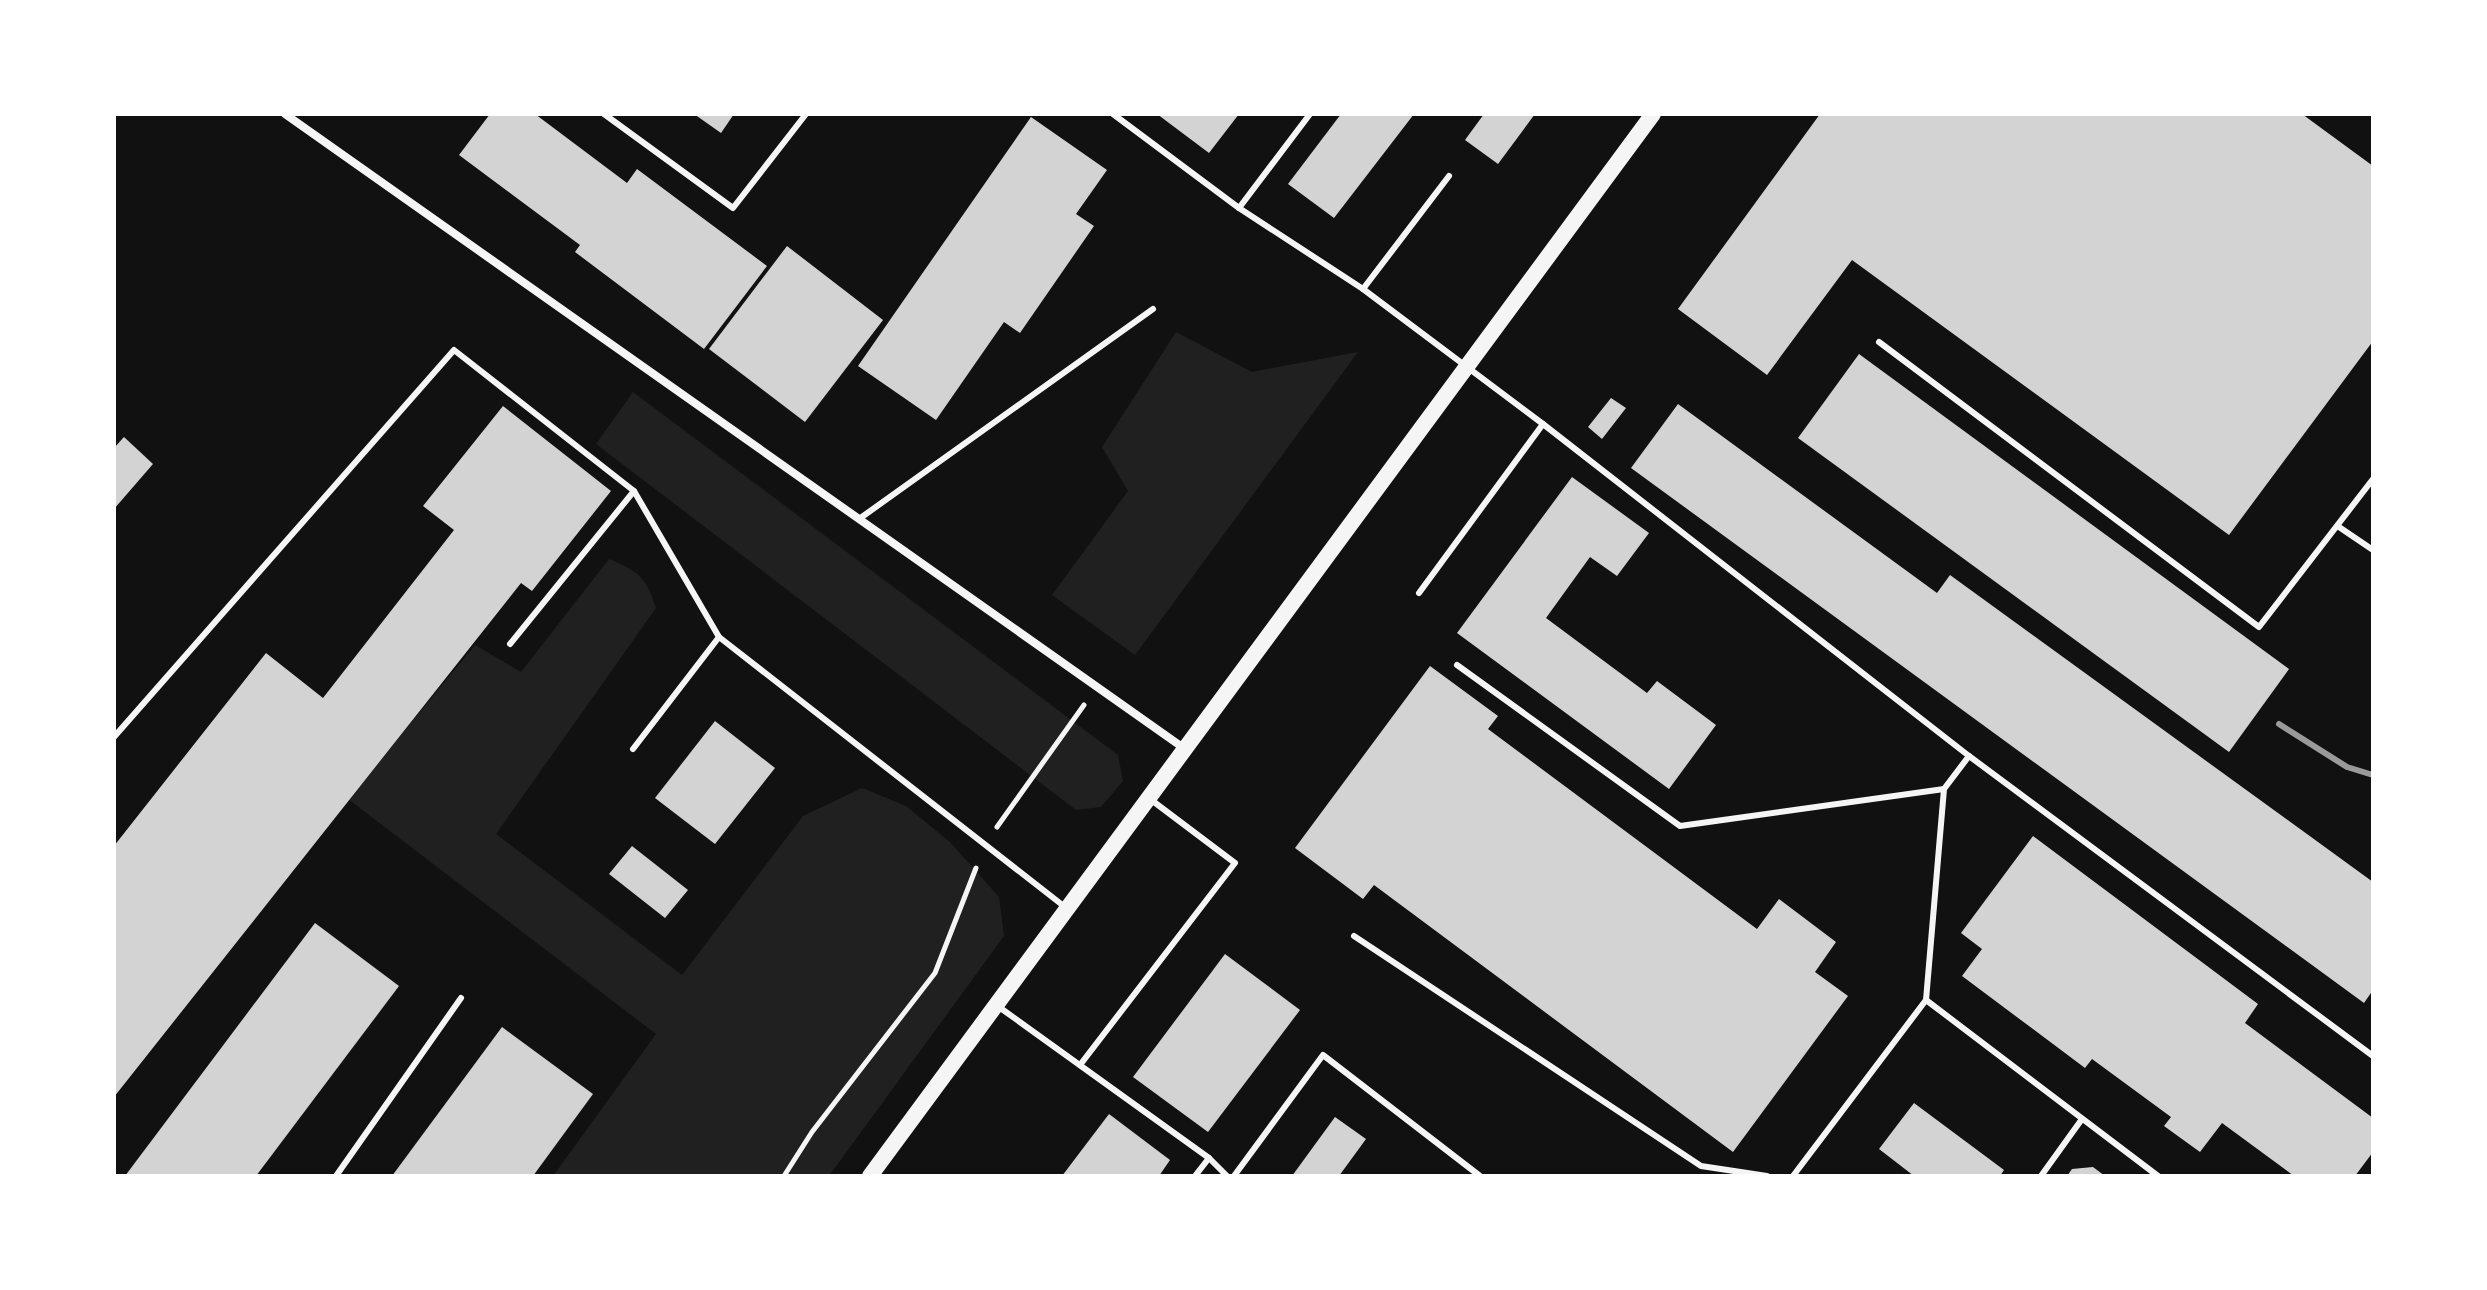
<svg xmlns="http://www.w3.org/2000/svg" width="2487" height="1290" font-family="Roboto,sans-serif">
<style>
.green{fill:#202020}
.building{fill:#d3d3d3}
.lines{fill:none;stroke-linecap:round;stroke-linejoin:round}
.path{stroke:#f5f5f5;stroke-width:5}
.service{stroke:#f5f5f5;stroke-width:6}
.minor{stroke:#f5f5f5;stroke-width:8}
.secondary{stroke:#f5f5f5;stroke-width:16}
.rail{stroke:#9a9a9a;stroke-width:6}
</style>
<rect width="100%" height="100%" fill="#111"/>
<!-- green -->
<g class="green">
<path d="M1176,332L1252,372L1358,352L1135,655L1052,595L1128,491L1102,447Z"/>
<path d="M633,392L1118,755L1123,781L1101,807L1076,810L596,444Z"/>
<path d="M609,559C640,572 646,577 656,608L496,834L682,975L803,816L862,788L906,806L950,842L999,897L1004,936L829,1176H553L656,1034L348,799L475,645L521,672Z"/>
</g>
<!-- building -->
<g class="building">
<path d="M490,114H535L627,183L637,169L767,266L704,349L575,252L580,245L459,155Z"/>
<path d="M694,114H734L721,133Z"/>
<path d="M1157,114H1239L1209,153Z"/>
<path d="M1341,114H1414L1334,218L1288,184Z"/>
<path d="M1484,114H1535L1498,164L1465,140Z"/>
<path d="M1820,114H2302L2373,166V341L2229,535L1852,260L1767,375L1678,309Z"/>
<path d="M1031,117L1107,170L1076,214L1094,226L1020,333L1004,322L936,420L858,366Z"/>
<path d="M787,246L883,320L805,422L709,349Z"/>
<path d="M1859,354L2289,669L2229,752L1798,438Z"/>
<path d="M1611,398L1626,408L1602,439L1588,427Z"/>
<path d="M1678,404L1937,593L1950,575L2373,882V990L2364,1003L1631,468Z"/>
<path d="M503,406L611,491L532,591L521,583L114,1097V846L266,653L323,698L454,530L423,506Z"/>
<path d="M124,437L153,464L114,509V448Z"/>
<path d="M1572,477L1649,533L1617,576L1590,557L1546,618L1647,693L1657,681L1716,725L1669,789L1457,633Z"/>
<path d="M1430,666L1498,716L1488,729L1757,929L1779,899L1836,942L1815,972L1848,996L1733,1152L1374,885L1363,899L1295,848Z"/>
<path d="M715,721L775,768L715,844L655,798Z"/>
<path d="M2033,836L2258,1004L2245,1023L2373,1118V1152L2355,1176H2294L2222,1123L2200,1152L2164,1126L2171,1117L2092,1059L2085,1068L1962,976L1982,949L1961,933Z"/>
<path d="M632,846L688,890L665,918L609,874Z"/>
<path d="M315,923L399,986L256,1176H125Z"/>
<path d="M1225,954L1300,1010L1208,1132L1133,1077Z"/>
<path d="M502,1027L593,1094L533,1176H392Z"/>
<path d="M1914,1103L2004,1170L2000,1176H1914L1879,1149Z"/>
<path d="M1109,1114L1170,1160L1159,1176H1062Z"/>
<path d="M1335,1117L1366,1139L1339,1176H1292Z"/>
<path d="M2093,1167L2105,1176H2067L2072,1169Z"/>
</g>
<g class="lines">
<!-- path -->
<g class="path">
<path d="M997,827L1084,705"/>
<path d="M784,1176L812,1132L935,973L976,868"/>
</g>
<!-- service -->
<g class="service">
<path d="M604,114L733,208L806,114"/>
<path d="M1113,114L1239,208L1363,289L1543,424L1969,756L2373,1056"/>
<path d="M1239,208L1310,114"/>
<path d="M1363,289L1449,176"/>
<path d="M1879,342L2259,627L2373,479"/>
<path d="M859,519L1153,309"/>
<path d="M2339,527L2373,550"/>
<path d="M1419,593L1543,424"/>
<path d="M510,644L634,491"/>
<path d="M1457,665L1680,826L1944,789"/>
<path d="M114,737L454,350L634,491L719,637"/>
<path d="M633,749L719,637L1065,907"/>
<path d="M1354,936L1701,1166L1767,1176"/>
<path d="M1926,1000L2158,1176"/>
<path d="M999,1007L1209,1158L1227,1176"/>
<path d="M1080,1065L1235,863L1150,799"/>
<path d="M336,1176L461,998"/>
<path d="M1195,1176L1209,1158"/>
<path d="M1234,1176L1323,1055L1480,1176"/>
<path d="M1793,1176L1926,1000L1944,789L1969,756"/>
<path d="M2041,1176L2082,1119"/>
</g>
<!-- minor -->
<path class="minor" d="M285,114L1185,749"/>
<!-- secondary -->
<path class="secondary" d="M870,1176L1653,114"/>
<!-- rail -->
<path class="rail" d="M2279,724L2347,767L2373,775"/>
</g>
<!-- border -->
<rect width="2487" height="1290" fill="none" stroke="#ffffff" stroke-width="232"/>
</svg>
